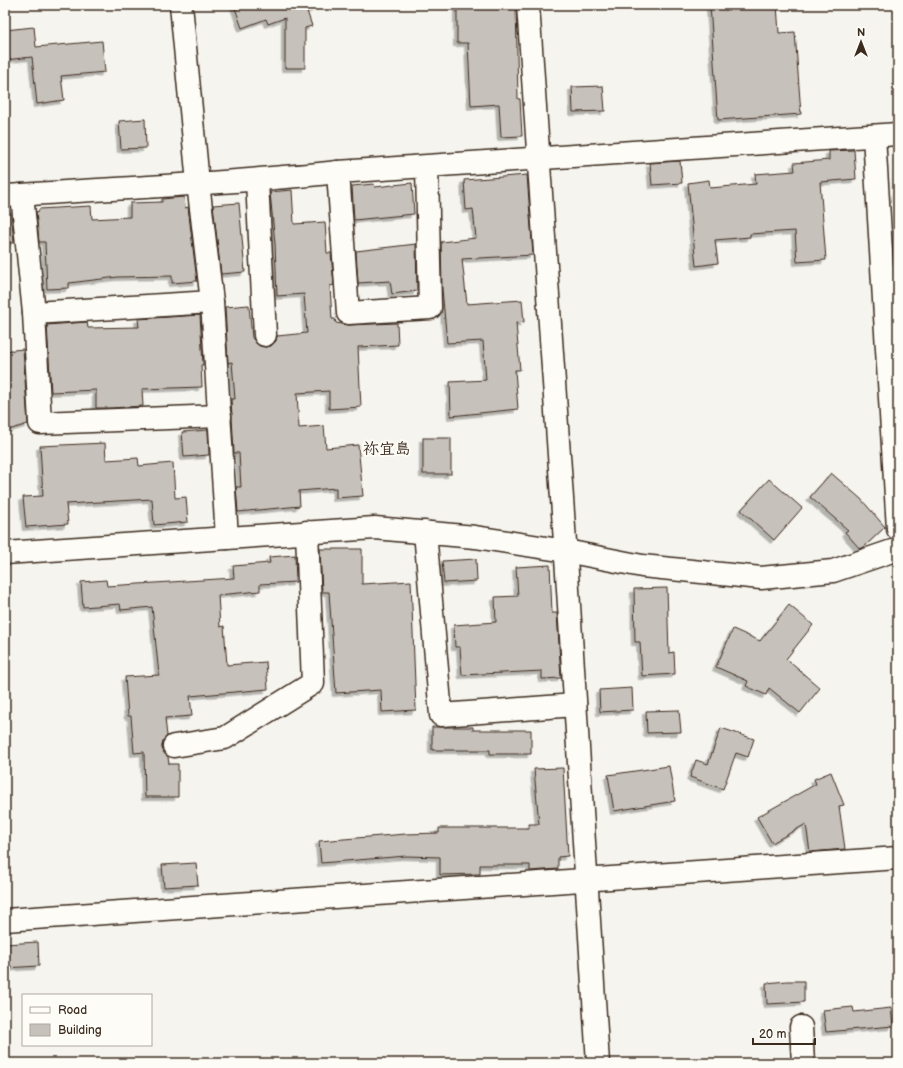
<svg xmlns="http://www.w3.org/2000/svg" width="903" height="1068" font-family="'Balsamiq Sans','Klee One',sans-serif">
<style>
.building{fill:#c7c1bb;stroke:#3b2a1e;filter:url(#shadow)}
.lines{fill:none;stroke-linecap:round;stroke-linejoin:round}
.minor-casing{stroke:#3b2a1e;stroke-width:25}
.minor{stroke:#fdfcf7;stroke-width:22}
.labels{text-anchor:middle;stroke-width:4;stroke-linejoin:round;paint-order:stroke}
.quarter-label{font-size:16px;font-weight:bold;fill:#3b2a1e;stroke:#fdfcf7}
</style>
<defs>
<filter id="shadow"><feDropShadow dx="-3.5" dy="3.5" stdDeviation="0" flood-color="#0004"/></filter>
</defs>
<rect width="100%" height="100%" fill="#f5f4ee"/>
<filter id="ink" filterUnits="userSpaceOnUse"><feTurbulence type="fractalNoise" baseFrequency=".025" numOctaves="2"/><feDisplacementMap in="SourceGraphic" scale="8" xChannelSelector="R" yChannelSelector="G"/><feConvolveMatrix kernelMatrix="1 2 1 2 8 2 1 2 1" color-interpolation-filters="sRGB"/></filter>
<g filter="url(#ink)">
<!-- building -->
<g class="building">
<path d="M234,5H316V8L307,11L312,26L305,28V68H285V18L268,24L266,19L242,28Z"/>
<path d="M457,5H516L518,99H520L522,136L501,137L499,104L471,106L468,43H457Z"/>
<path d="M710,5H777L779,33L795,32L801,114L718,120Z"/>
<path d="M34,27L36,47L102,41L105,72L61,76L64,100L37,104L32,57L5,60V30Z"/>
<path d="M603,86L605,111L573,112L572,87Z"/>
<path d="M145,119L146,148L121,149L119,121Z"/>
<path d="M854,150L856,179L820,182L826,260L797,262L795,231L750,234V237L715,240L718,263L696,266L688,183L709,180L710,188L756,184L755,174L795,171L794,163L829,160V151Z"/>
<path d="M680,161L682,183L652,185L650,163Z"/>
<path d="M527,175L533,255L462,259L467,304L522,300L524,322L516,323L520,370H515L518,409L451,416L450,382L486,380L483,341L447,343L442,289L441,242L476,238L473,209L466,210L464,180Z"/>
<path d="M412,183L414,214L354,220L352,186L374,184L375,187Z"/>
<path d="M292,190L294,224L325,222L327,253H331L334,285L330,286L332,319H335L336,323L349,325L397,323L398,345L358,347L361,407L329,409V391L297,393L299,428L324,426L326,448L358,445L363,496L336,498V488L299,491L300,506L238,512L236,487H241L239,453H234L231,399H235L232,362L228,363L225,307L249,305L252,338L260,346L266,347L271,346L276,341L277,336L307,333L304,294L277,296L275,244L270,192Z"/>
<path d="M184,197L185,208L188,207L197,281L172,283V276L118,277L69,283V288L47,289L45,242H39L36,212L39,211V209L91,206L92,219L130,217V203L162,202V199Z"/>
<path d="M239,203L245,272L221,274L213,205Z"/>
<path d="M5,213H11L14,243H5Z"/>
<path d="M416,244L417,291L392,294L390,281L358,283L356,251Z"/>
<path d="M200,315L203,365H201L202,387L142,389L143,406L111,408H96V390L51,392L47,325L87,322L88,328L139,327L138,319Z"/>
<path d="M23,349L28,424L5,431V351Z"/>
<path d="M208,430L209,455L184,457L182,432Z"/>
<rect x="423" y="438" width="28" height="36"/>
<path d="M105,443L106,460L138,458L139,466L173,463L175,498L186,497L188,522L154,525L152,499L66,504L68,524L26,527L23,497L43,496L40,446Z"/>
<path d="M831,473L861,499L885,527L864,547L860,549L845,532L848,530L810,497Z"/>
<path d="M769,479L802,508L774,540L741,510Z"/>
<path d="M320,549H362V584L411,581L416,710L382,712L381,690L336,693L329,592H322Z"/>
<path d="M295,555L296,582L260,584V591L218,595L220,627L224,626L227,665L266,662L268,689L190,696L192,716L165,718L167,736L163,741L162,748L168,757L169,764H178V797H145L144,752L134,753L131,716H128L125,677L159,675L152,607L121,610L120,604L83,607L81,582L106,580L107,586L234,578L233,566L270,563L269,557Z"/>
<path d="M476,559L477,581L444,583L442,561Z"/>
<path d="M550,565L552,613H557L561,678L542,679V671L462,675L460,647H455L454,625L496,622L495,597L518,596L516,567Z"/>
<path d="M667,588L669,653L674,652L675,674L642,676L640,642H635L634,589Z"/>
<path d="M789,605L813,625L786,659L820,688L800,713L769,688L766,695L746,686L748,681L716,667L733,629L760,641Z"/>
<path d="M632,688L633,710L600,712L599,690Z"/>
<path d="M679,710L681,732L647,733L646,711Z"/>
<path d="M432,727H473V730H531V754H490V750H432Z"/>
<path d="M721,728L754,739L748,757L736,753L723,789L690,777L696,760L708,764Z"/>
<path d="M669,766L675,801L614,811L608,775Z"/>
<path d="M563,768L568,856L558,857V869L530,871V865H480V874L440,875V857L406,856L321,863L319,841L406,834L439,833V828H529V824H539L534,769Z"/>
<path d="M831,772L844,805L839,806L845,849L810,852L806,824L772,843L757,817L816,784L814,779Z"/>
<path d="M196,863L198,885L164,887L162,865Z"/>
<path d="M38,942L39,966L5,968V944Z"/>
<path d="M787,981H804V1002L767,1004L766,983Z"/>
<path d="M853,1007L854,1012L891,1008L893,1026L826,1032L823,1010Z"/>
</g>
<g class="lines">
<defs>
<g id="minor">
<path d="M181,5L198,183L212,302L227,538"/>
<path d="M528,5L565,542L598,1063"/>
<path d="M874,136L898,529"/>
<path d="M338,172L348,313L430,308L427,167"/>
<path d="M257,181L265,335"/>
<path d="M22,195L34,313L212,302"/>
<path d="M5,196C116,188 227,184 338,172L898,134"/>
<path d="M34,313L40,423L220,416"/>
<path d="M425,532L441,715L575,705"/>
<path d="M5,553L375,528L475,537L566,551L642,566L761,578L833,571L898,549"/>
<path d="M174,746L225,738L313,683L307,532"/>
<path d="M5,920L898,858"/>
<path d="M801,1027L803,1063"/>
</g>
</defs>
<!-- minor casing -->
<use href="#minor" class="minor-casing"/>
<!-- minor -->
<use href="#minor" class="minor"/>
</g>
</g>
<g class="labels">
<!-- quarter labels -->
<g class="quarter-label">
<text x="387" y="454">祢宜島</text>
</g>
</g>
<!-- margin -->
<rect width="903" height="1068" fill="none" stroke="#fdfcf7" stroke-width="20"/>
<rect x="10" y="10" width="883" height="1048" fill="none" stroke="#3b2a1e" stroke-width="1.5" filter="url(#ink)"/>
<!-- legend -->
<rect x="22" y="994" width="130" height="52" fill="#fdfcf7" stroke="#afa8a0"/>
<rect x="30" y="1007" width="20" height="6" fill="#fdfcf7" stroke="#afa8a0"/>
<text x="58" y="1014" font-size="12" fill="#3b2a1e">Road</text>
<rect x="30" y="1024" width="20" height="12" fill="#c7c1bb" stroke="#afa8a0"/>
<text x="58" y="1034" font-size="12" fill="#3b2a1e">Building</text>
<!-- north arrow -->
<g transform="translate(861 42)" stroke="#fdfcf7" stroke-width="3" paint-order="stroke">
<path d="M0-3L7 15L0 10L-7 15Z" fill="#3b2a1e"/>
<text y="-6" font-size="11" font-weight="bold" text-anchor="middle" fill="#3b2a1e">N</text>
</g>
<!-- scale -->
<path d="M753 1038v6h62v-6" fill="none" stroke="#3b2a1e" stroke-width="2"/>
<text x="759" y="1038" font-size="12" fill="#3b2a1e" stroke="#fdfcf7" stroke-width="3" paint-order="stroke">20 m</text>
</svg>
